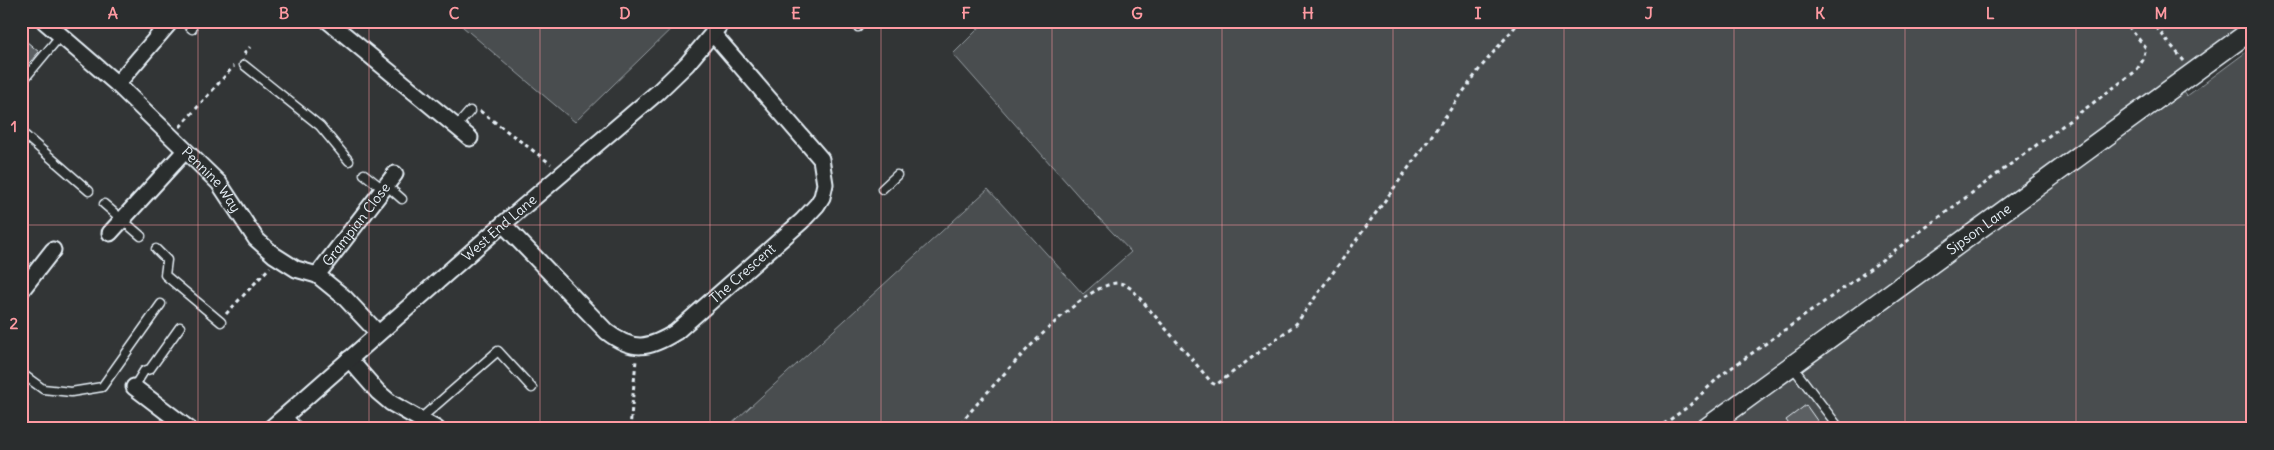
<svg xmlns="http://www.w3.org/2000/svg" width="2274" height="450" font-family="Delius,sans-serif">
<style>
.green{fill:#494d4f;stroke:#989fa4}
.building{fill:#5c6063;stroke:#e8f1f8}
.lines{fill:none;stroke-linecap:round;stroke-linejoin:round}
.service-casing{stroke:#e8f1f8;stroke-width:11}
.minor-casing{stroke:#e8f1f8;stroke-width:19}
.tertiary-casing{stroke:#e8f1f8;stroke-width:22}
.path{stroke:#e8f1f8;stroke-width:3;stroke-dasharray:4 4;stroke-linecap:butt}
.service{stroke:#2a2d2e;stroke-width:8}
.minor{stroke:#2a2d2e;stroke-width:15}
.tertiary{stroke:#2a2d2e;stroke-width:19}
.grid{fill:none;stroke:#ff9aa2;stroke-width:1;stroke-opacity:0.55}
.labels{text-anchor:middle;stroke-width:4;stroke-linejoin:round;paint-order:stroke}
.street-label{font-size:14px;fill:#e8f1f8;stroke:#2a2d2e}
.neatline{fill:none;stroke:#ff9aa2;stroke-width:2}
.grid-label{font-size:16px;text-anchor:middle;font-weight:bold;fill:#ff9aa2}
</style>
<rect width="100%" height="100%" fill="#323536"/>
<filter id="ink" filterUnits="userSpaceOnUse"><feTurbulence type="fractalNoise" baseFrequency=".02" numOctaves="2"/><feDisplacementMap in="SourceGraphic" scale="10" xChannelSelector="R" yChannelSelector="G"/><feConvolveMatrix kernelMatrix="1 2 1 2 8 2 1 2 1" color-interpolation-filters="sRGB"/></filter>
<g filter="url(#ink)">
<!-- green -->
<g class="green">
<path d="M456,21H679L575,122Z"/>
<path d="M986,21H2248L2172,77L2187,96L2253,47V429H726L988,189L1083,294L1131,252L1082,200L953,54Z"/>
</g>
<!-- building -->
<g class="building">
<path d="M26,41L39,52L22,71L21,47Z"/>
<path d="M1806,405L1823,429H1792L1786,420Z"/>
</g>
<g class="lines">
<defs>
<g id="service">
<path d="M183,21L192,29"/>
<path d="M852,21L858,27"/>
<path d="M244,65L320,126L349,161"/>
<path d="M21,83L61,35"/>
<path d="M456,127L470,111"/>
<path d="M21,132L89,191"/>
<path d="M364,174L383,189"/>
<path d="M386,185L402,199"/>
<path d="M882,189L897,175"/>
<path d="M104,204L141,236"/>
<path d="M156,249L167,260L165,275L221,322"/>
<path d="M1792,366L1840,429"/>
<path d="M21,373L43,389L71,392L102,387L161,304"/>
<path d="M134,387L144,371L150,369L180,327"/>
<path d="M286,415L300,429"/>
<path d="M420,419L498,351L532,388"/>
</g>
<g id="minor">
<path id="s1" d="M44,21L117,84L219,183L256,239L274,255L296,269L317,275L344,297L378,333"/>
<path d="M328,21L470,138"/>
<path d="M117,84L171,21"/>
<path id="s2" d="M503,224L607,332C633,352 649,349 676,332L802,221L817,205L822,197L825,184L821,159L714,35"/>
<path d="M110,233L185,151"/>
<path id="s3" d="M317,275L395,174"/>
<path d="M21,291L53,250"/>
<path d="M349,359L378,392L391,403L437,429"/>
<path d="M134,387L189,429"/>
<path id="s4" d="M270,429L503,224L658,92L687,64L723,21"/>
</g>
<g id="tertiary">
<path id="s5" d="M1705,429L2253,29"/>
</g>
</defs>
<!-- service casing -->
<use href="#service" class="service-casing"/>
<!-- minor casing -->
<use href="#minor" class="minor-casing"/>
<!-- tertiary casing -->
<use href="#tertiary" class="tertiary-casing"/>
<!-- path -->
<g class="path">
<path d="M2151,21L2184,61"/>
<path d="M244,54L250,47"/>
<path d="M480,111L551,164"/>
<path d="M180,127L234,66"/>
<path d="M226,314L270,267"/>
<path d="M630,429L636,360"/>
<path d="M955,429C984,397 1078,283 1118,283C1124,283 1128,287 1132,289L1212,383L1216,385L1296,324L1481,67L1520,21"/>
<path d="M1657,429L1689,406L1720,376L1859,277L2136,71L2143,60L2146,48L2124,21"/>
</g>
<!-- service -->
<use href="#service" class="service"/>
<!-- minor -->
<use href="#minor" class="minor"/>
<!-- tertiary -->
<use href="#tertiary" class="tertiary"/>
</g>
</g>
<!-- grid -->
<path class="grid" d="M198,21V429M369,21V429M540,21V429M710,21V429M881,21V429M1052,21V429M1222,21V429M1393,21V429M1564,21V429M1734,21V429M1905,21V429M2076,21V429M21,225H2253"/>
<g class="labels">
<!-- street labels -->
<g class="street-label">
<text dy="5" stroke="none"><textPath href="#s1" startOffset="231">Pennine Way</textPath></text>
<text dy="5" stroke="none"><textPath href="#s3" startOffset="64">Grampian Close</textPath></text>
<text dy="5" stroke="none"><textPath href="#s4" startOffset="305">West End Lane</textPath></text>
<text dy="5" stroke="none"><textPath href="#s5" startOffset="339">Sipson Lane</textPath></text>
<text dy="5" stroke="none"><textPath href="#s2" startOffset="314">The Crescent</textPath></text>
</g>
</g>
<!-- margin -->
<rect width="2274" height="450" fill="none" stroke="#2a2d2e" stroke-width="55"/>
<rect x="28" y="28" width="2218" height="394" class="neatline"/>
<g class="grid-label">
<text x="113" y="19">A</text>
<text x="284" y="19">B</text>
<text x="454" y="19">C</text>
<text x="625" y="19">D</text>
<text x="796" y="19">E</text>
<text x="966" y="19">F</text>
<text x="1137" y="19">G</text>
<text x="1308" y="19">H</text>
<text x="1478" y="19">I</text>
<text x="1649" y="19">J</text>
<text x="1820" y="19">K</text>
<text x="1990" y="19">L</text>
<text x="2161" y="19">M</text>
<text x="14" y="132">1</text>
<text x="14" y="329">2</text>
</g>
</svg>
